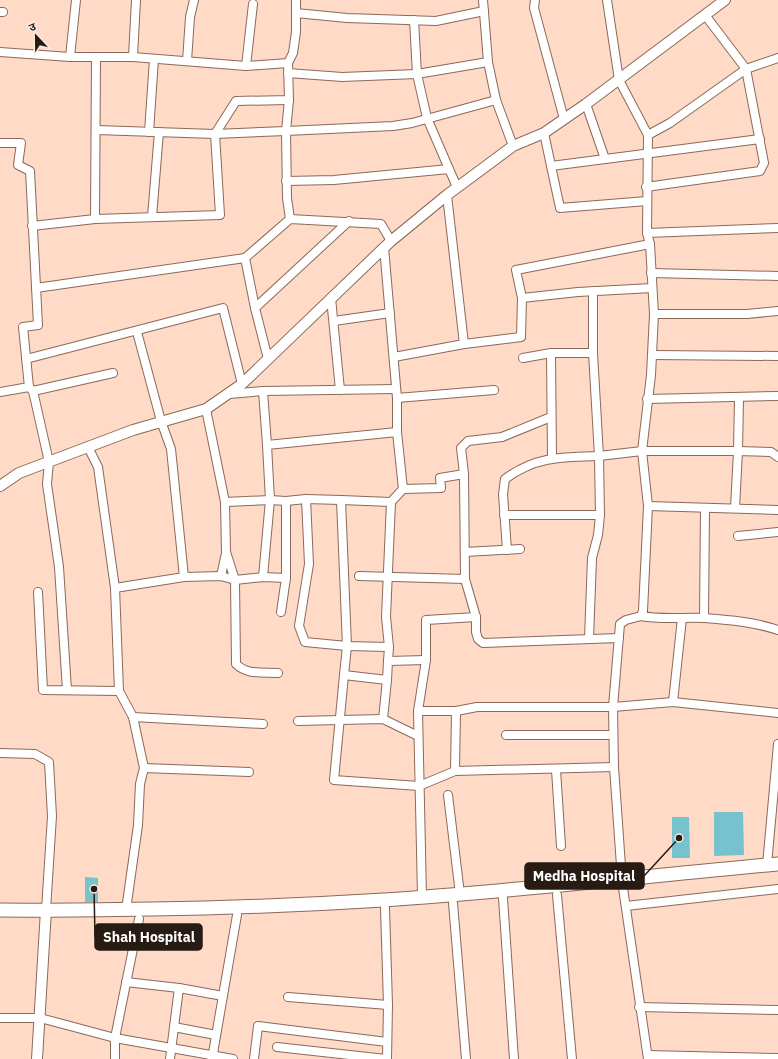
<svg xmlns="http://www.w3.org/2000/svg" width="778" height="1059" font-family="'IBM Plex Sans','Noto Sans Devanagari',sans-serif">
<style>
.building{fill:#76c3ce}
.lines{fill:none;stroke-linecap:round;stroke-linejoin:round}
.minor-casing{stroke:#896a5a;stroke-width:10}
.tertiary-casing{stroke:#896a5a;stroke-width:12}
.primary-casing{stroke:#896a5a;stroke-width:15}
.minor{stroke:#fff;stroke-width:8}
.tertiary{stroke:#fff;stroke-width:10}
.primary{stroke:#fff;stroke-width:13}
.leader{fill:none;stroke:#271b14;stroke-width:1.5}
.callout-dot{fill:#271b14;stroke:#fbece5;stroke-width:1.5}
.callout{fill:#271b14;stroke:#271b14;stroke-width:1.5}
.callout-label{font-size:14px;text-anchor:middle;font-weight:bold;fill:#fff}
</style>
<rect width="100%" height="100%" fill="#fedac7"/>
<!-- building -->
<g class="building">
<path d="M714,812H743L744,855L714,856Z"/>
<path d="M672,817H689L690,858H672Z"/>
<path d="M85,877L98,878V902H85Z"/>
</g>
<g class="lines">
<defs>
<g id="minor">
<path d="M483,0L488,62L496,100L513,146"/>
<path d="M535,0L534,8L564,119"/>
<path d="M607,0L619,80L648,135L647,233L650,244L654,314L651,375L642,451L648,506L643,611L641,616L626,620L620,624L613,707L614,767L622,880"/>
<path d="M0,12H3"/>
<path d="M296,13L347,18L436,21L484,11"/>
<path d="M0,52L70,57H133L136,0"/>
<path d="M70,57L76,0"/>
<path d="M133,57L246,66L253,4"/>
<path d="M187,61L190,17L194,0"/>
<path d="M246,66L288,63"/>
<path d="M288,73L342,77L417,74L414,20"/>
<path d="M586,104L605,159"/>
<path d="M96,130L215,134L286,131L289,100"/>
<path d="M149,132L154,59"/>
<path d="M544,133L560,208L647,201"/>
<path d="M648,135L670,123L746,69L778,58"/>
<path d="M0,143H21L18,165L30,171L38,325L23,327L29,387"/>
<path d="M551,166L760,139"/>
<path d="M449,169L427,118L417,74L488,62"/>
<path d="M286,181L334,180L449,169L457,187"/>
<path d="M646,187L760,171L764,163L746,69L705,15"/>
<path d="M447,195L464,344"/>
<path d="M152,217L159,132"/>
<path d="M95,219L96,57"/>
<path d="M290,219L287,198L286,131L393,126L412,123L496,100"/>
<path d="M32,226L95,219L220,215L215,134L236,101L289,100L288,63L293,53L296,32V0"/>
<path d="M647,233L778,228"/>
<path d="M384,247L397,398L494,390"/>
<path d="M245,258L255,308"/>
<path d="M651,273L778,276"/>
<path d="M36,288L245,258L290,219L381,224L391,241"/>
<path d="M331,298L340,390"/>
<path d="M522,298L578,292L652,288"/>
<path d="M654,314H747L778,311"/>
<path d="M334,321L390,313"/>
<path d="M137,332L161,421L171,449L184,577"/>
<path d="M551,353L552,458"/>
<path d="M652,355L778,356"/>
<path d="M394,357L464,344L521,337L522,298L516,270L650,244"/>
<path d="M523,358L551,353H593"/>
<path d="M26,359L223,308L242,384"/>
<path d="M268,359L255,308L349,221"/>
<path d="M33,391L113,373"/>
<path d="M263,391L267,445"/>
<path d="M0,392L29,387L33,391L49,462L47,484L59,567L67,690"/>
<path d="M229,394L263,391L396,389"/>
<path d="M647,399L778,396"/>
<path d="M206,409L225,502L226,552L235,580L236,664C247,675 262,672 278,673"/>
<path d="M397,432V398"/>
<path d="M88,447L98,467L115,588"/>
<path d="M464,474L461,448L468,441L502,437L551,417"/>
<path d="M306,499L309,564L299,626L305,642L347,646L389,647"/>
<path d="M341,500L391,502"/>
<path d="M225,502L270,500L286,501L306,499L341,500L347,646L344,675"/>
<path d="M648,506L778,510"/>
<path d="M735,508L738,451L771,452L778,457"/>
<path d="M504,515H600"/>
<path d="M738,536L778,532"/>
<path d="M507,550L503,494L505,479C536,456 563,457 599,456L593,353V291"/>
<path d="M465,552L520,549"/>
<path d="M221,576L226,553"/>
<path d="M359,576L465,579"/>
<path d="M263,577L270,500L267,445L397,432L403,489L441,488L440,478L464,474L465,579L476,617V632L478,639L483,643L619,638"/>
<path d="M38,592L43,690L119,691L115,588L184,577L221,576L235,580L263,577L286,578"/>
<path d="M281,612L286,578V501"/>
<path d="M641,616C662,620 684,617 705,618C730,620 754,622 778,630"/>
<path d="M704,618L705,508"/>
<path d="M589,639L592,558L598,535L600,515L599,456L642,451H738L739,398"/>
<path d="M426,660L388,661L387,680L344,675L334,780L419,786L455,771"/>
<path d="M388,661L389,647L386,617L391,502L403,489"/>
<path d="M119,691L133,717L144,768L140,784L138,825L126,910"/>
<path d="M673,702L682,618"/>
<path d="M418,711H456L455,771L614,767"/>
<path d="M456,711L477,707H613L673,702L778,713"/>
<path d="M133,717L263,724"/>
<path d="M383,719L387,680"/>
<path d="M298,721L383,719L418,736"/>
<path d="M506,735H613"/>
<path d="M0,753L35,754L49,762L52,816L46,910"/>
<path d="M144,768L249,772"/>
<path d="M556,770L561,846"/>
<path d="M448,795L460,894"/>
<path d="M767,865L778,744"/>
<path d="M623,888L648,1059"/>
<path d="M557,895L572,1059"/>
<path d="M422,897L418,711L426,660V620L476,617"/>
<path d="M503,898L514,1059"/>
<path d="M453,903L466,1059"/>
<path d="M626,906L778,889"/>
<path d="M385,908L388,1005L387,1059"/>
<path d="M126,982L179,988L223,996"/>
<path d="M288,997L388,1005"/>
<path d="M639,1007L778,1010"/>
<path d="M0,1018H40L115,1038L233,1059"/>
<path d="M174,1027L179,988"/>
<path d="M277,1047L386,1059"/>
<path d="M648,1055L778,1058"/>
<path d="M115,1059V1038L139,919"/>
<path d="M170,1059L174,1027L216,1035"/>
<path d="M212,1059L237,915"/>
<path d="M254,1059L258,1026L387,1042"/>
</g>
<g id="tertiary">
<path d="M0,486L19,473L133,430L206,409L242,384L391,241L447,195L513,146L544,133L586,104L725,0"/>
<path d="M37,1059L46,910"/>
</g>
<path id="primary" d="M0,910C128,911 256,908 384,900C516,891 647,876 778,864"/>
</defs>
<!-- minor casing -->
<use href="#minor" class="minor-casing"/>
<!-- tertiary casing -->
<use href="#tertiary" class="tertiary-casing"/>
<!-- primary casing -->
<use href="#primary" class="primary-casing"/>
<!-- minor -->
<use href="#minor" class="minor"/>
<!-- tertiary -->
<use href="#tertiary" class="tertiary"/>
<!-- primary -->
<use href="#primary" class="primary"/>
</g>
<!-- callouts -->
<path class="leader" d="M679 838L644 876M94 889L95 937"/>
<g class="callout-dot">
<circle cx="679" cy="838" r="4"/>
<circle cx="94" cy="889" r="4"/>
</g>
<g class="callout">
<rect x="525" y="863" width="119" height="26" rx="4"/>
<rect x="95" y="924" width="107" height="26" rx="4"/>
</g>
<g class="callout-label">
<text x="584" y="881">Medha Hospital</text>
<text x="149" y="942">Shah Hospital</text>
</g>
<!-- north arrow -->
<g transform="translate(36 36) rotate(338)" stroke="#fbece5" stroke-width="3" paint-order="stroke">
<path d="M0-3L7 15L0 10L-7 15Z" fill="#271b14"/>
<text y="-6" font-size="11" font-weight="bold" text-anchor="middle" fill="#271b14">उ</text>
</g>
</svg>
